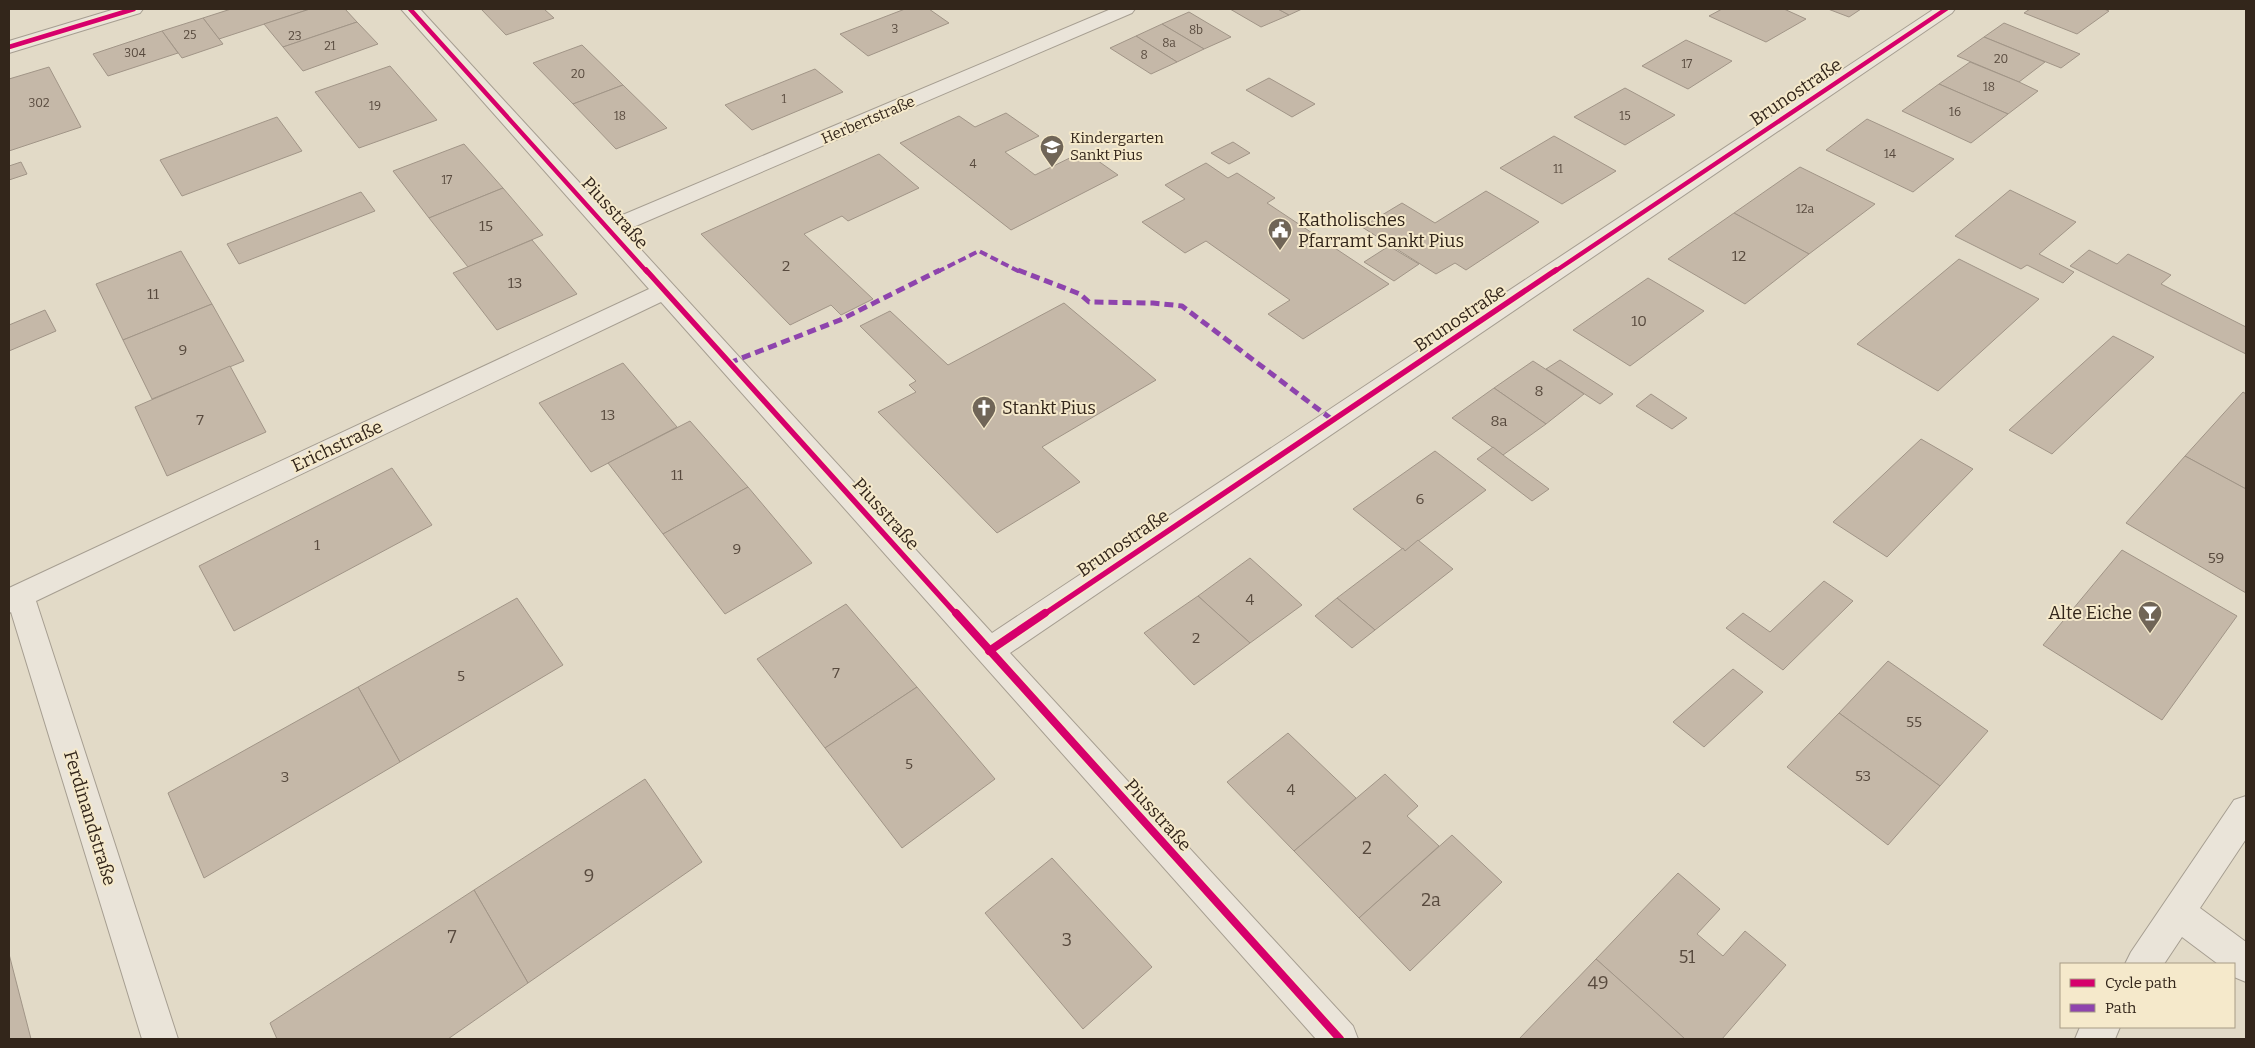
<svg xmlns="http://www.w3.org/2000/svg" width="2255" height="1048" font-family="Bitter,serif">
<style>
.building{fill:#c5b8a8;stroke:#a19587}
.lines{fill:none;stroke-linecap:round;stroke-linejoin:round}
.minor-casing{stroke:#a69e91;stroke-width:2}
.minor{fill:#eae4d9;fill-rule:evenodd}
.quiet-far1{stroke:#8e44ad;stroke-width:4;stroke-dasharray:8 4;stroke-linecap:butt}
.quiet{stroke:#8e44ad;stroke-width:5;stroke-dasharray:9 5;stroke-linecap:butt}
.cycleway-far2-casing{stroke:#f5e9cb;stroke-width:7}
.cycleway-far1-casing{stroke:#f5e9cb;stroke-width:9}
.cycleway-casing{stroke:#f5e9cb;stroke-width:11}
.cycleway-far2{stroke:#d6006c;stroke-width:4.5}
.cycleway-far1{stroke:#d6006c;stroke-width:5.5}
.cycleway{stroke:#d6006c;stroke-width:8}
.labels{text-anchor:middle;stroke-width:4;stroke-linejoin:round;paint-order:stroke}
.far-number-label{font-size:12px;fill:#584a3e}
.far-street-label{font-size:15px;fill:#33261b;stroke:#f5e9cb}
.far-poi-label{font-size:15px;fill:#33261b;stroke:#f5e9cb;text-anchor:start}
.number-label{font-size:15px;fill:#584a3e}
.street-label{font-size:18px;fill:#33261b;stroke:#f5e9cb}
.poi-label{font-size:18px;fill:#33261b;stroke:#f5e9cb;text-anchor:start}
.near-number-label{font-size:18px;fill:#584a3e}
</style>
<rect width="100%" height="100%" fill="#e2dac7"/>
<!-- building -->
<g class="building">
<path d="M231,9H310L219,39L203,18Z"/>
<path d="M310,9H345L357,22L283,47L264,24Z"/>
<path d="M481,9H544L554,18L506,35Z"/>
<path d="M905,9H929L949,23L868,56L840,34Z"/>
<path d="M1230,9H1278L1289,15L1261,27Z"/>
<path d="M1278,9H1302L1289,15Z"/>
<path d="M1722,9H1784L1806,19L1766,42L1709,16Z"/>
<path d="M1828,9H1861L1849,17Z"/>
<path d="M2030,9H2104L2109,11L2077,34L2024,13Z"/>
<path d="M1189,12L1231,37L1204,49L1162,24Z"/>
<path d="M203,18L223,44L182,58L162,31Z"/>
<path d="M357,22L378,44L303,71L283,47Z"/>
<path d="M2004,23L2080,54L2061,68L1984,37Z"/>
<path d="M1162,24L1204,49L1177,62L1136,36Z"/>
<path d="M162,31L178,53L108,76L93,54Z"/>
<path d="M1136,36L1177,62L1151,74L1110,48Z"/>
<path d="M1984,37L2045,62L2019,82L1957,56Z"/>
<path d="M1686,40L1732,61L1688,89L1642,66Z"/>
<path d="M582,45L623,85L573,104L533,63Z"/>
<path d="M1970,62L2019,82L2038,91L2008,114L1939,84Z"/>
<path d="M390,66L437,120L359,148L315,92Z"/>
<path d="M49,67L81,127L9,151V79Z"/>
<path d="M815,69L843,92L752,130L725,105Z"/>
<path d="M1269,78L1315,104L1292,117L1246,90Z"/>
<path d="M1939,84L2008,114L1971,143L1902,111Z"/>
<path d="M623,85L667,128L616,149L573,104Z"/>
<path d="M1625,88L1675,115L1625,145L1574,117Z"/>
<path d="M1006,113L1039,136L1005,152L1035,175L1084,151L1118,175L1011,230L900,143L959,116L975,127Z"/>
<path d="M277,117L302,151L182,196L160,160Z"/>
<path d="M1867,119L1954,159L1913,192L1826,150Z"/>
<path d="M1554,136L1616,171L1562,204L1500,168Z"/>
<path d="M1233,142L1250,153L1229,164L1211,153Z"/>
<path d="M464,144L503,188L429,218L393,171Z"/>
<path d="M879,154L919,188L848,221L842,216L804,234L873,299L841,315L831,305L790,325L701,234Z"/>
<path d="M21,162L27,174L9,180V166Z"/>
<path d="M1206,163L1228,178L1237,173L1275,198L1267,203L1389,284L1303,339L1268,314L1290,300L1206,241L1185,253L1142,222L1185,199L1165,185Z"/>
<path d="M1800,167L1875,204L1809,254L1734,213Z"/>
<path d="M503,188L543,235L468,267L429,218Z"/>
<path d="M2010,190L2076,222L2039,254L2074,272L2063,283L2027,265L2021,269L1955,236Z"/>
<path d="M1486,191L1539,222L1466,270L1455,263L1436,274L1362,227L1402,203L1435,223Z"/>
<path d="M361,192L375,211L239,264L227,244Z"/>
<path d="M1734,213L1809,254L1745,304L1668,259Z"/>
<path d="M532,240L577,294L497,330L453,273Z"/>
<path d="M1389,246L1419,264L1394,281L1364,262Z"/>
<path d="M2089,250L2117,264L2128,254L2171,275L2161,284L2246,327V354L2070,266Z"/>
<path d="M181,251L212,304L123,340L96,284Z"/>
<path d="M1959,259L2039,299L1938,391L1857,344Z"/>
<path d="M1648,278L1704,311L1630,366L1573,330Z"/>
<path d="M1064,303L1156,380L1042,447L1080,482L997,533L878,412L916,392L909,385L916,381L860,326L890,311L948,365Z"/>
<path d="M212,304L244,361L152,399L123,340Z"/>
<path d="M45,310L56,331L9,351V325Z"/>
<path d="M2113,336L2154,357L2052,454L2009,430Z"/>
<path d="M1560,360L1613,394L1600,404L1546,369Z"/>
<path d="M1533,361L1584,394L1546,424L1494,388Z"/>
<path d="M623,363L677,427L591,472L539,403Z"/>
<path d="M230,366L266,432L167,476L135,407Z"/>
<path d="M1494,388L1546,424L1503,455L1452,418Z"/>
<path d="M2243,392L2246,394V489L2185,456Z"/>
<path d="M1651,394L1687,418L1672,429L1636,406Z"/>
<path d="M690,421L748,487L663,534L608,463Z"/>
<path d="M1921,439L1973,469L1887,557L1833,522Z"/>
<path d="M1493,447L1503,455L1549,489L1532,501L1477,459Z"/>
<path d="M1435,451L1486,490L1405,551L1353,509Z"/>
<path d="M2185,456L2246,489V593L2126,523Z"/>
<path d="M392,468L432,525L234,631L199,566Z"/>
<path d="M748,487L812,563L725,614L663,534Z"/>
<path d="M1418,540L1453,569L1375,630L1337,598L1403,548L1405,551Z"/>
<path d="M2122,550L2237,616L2162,720L2043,645Z"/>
<path d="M1250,558L1302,605L1250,643L1198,596Z"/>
<path d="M1824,581L1853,601L1783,670L1726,628L1743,613L1770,632Z"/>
<path d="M1198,596L1250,643L1194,685L1144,633Z"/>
<path d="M517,598L563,665L400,762L358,687Z"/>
<path d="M1337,598L1375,630L1352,648L1315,616Z"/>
<path d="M846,604L917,687L825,748L757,659Z"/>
<path d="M1888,661L1988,731L1940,786L1839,713Z"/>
<path d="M1733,669L1763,692L1704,747L1673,722Z"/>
<path d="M358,687L400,762L204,878L168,793Z"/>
<path d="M917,687L995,779L902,848L825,748Z"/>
<path d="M1839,713L1940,786L1888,845L1787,767Z"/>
<path d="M1288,733L1356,798L1294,851L1227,782Z"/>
<path d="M1385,774L1418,806L1407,816L1439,846L1359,918L1294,851Z"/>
<path d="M645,779L702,862L528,983L474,890Z"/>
<path d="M1452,835L1502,882L1410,971L1359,918Z"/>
<path d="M1052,858L1152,967L1083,1029L985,913Z"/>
<path d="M1678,873L1720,909L1697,934L1723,956L1745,931L1786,965L1722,1039H1685L1596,959Z"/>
<path d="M474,890L528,983L448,1039H277L270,1023Z"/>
<path d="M9,954L31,1039H9Z"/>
<path d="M1596,959L1651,1008L1685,1039H1519Z"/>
</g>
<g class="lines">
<defs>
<g id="minor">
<path d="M115,9H143L140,13L9,53V41Z"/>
<path d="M401,9H420L613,219L1111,9H1135L1132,13L624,231L992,633L1934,9H1955L1952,13L1010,653L1353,1026L1358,1039H1316L661,302L36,601L178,1039H142L11,612L9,613V588L649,289Z"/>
<path d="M2246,796V839L2200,908L2246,942V982L2234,977V964H2218L2182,937L2164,964H2125L2131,952L2234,800Z"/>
<path d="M2080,1027H2120L2115,1039H2075Z"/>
</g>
</defs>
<!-- minor casing -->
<use href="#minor" class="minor-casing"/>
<!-- minor -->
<use href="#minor" class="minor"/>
<!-- quiet-far1 -->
<path class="quiet-far1" d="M937,272L979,251L1020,272"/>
<!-- quiet -->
<g class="quiet">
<path d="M1018,270L1080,294L1089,302L1153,303L1182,306L1334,421"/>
<path d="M729,363L840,320L940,270"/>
</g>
<defs>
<g id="cycleway-far2">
<path d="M410,9L647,272"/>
<path d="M9,47L134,9"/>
<path d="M1554,272L1946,9"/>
</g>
<g id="cycleway-far1">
<path d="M646,270L957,615"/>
<path d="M1043,615L1556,270"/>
</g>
<g id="cycleway">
<path d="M956,613L1340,1039"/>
<path d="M989,651L1045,613"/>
</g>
</defs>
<!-- cycleway-far2 casing -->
<use href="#cycleway-far2" class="cycleway-far2-casing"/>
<!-- cycleway-far1 casing -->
<use href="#cycleway-far1" class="cycleway-far1-casing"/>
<!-- cycleway casing -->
<use href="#cycleway" class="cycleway-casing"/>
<!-- cycleway-far2 -->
<use href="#cycleway-far2" class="cycleway-far2"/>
<!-- cycleway-far1 -->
<use href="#cycleway-far1" class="cycleway-far1"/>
<!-- cycleway -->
<use href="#cycleway" class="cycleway"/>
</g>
<!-- icons -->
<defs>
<symbol id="school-pin" viewBox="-11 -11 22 30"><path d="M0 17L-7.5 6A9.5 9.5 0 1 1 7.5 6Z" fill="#706557" stroke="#f5e9cb"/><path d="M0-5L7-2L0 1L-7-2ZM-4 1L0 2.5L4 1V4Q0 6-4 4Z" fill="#fff"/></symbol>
<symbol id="civic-pin" viewBox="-11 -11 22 30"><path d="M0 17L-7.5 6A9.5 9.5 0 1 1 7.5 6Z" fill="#706557" stroke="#f5e9cb"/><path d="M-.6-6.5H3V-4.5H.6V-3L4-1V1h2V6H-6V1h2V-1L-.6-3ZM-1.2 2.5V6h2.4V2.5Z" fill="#fff"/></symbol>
<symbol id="church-pin" viewBox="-11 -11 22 30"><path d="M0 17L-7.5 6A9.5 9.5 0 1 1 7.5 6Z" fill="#706557" stroke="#f5e9cb"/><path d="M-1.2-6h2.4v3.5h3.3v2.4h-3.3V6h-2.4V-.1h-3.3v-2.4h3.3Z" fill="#fff"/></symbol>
<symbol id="bar-pin" viewBox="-11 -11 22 30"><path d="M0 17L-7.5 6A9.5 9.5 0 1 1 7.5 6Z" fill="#706557" stroke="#f5e9cb"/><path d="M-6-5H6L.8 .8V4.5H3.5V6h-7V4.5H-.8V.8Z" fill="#fff"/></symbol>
</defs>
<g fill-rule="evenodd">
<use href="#school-pin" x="1038" y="133" width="28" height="38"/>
<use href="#civic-pin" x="1266" y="216" width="28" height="38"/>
<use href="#church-pin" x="970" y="394" width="28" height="38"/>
<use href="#bar-pin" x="2136" y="599" width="28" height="38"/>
</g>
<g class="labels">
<!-- far-number labels -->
<g class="far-number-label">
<text x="895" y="33">3</text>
<text x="1196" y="34">8b</text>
<text x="190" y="39">25</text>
<text x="295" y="40">23</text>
<text x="1169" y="47">8a</text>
<text x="330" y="50">21</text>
<text x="135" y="57">304</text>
<text x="1144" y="59">8</text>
<text x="2001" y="63">20</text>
<text x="1687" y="68">17</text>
<text x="578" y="78">20</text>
<text x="1989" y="91">18</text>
<text x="784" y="103">1</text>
<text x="39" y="107">302</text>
<text x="375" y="110">19</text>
<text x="1955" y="116">16</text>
<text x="620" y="120">18</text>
<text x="1625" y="120">15</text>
<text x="1890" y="158">14</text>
<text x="973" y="168">4</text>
<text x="1558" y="173">11</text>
<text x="447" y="184">17</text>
<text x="1805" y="213">12a</text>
</g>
<!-- far-street labels -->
<g class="far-street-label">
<text transform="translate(868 120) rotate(-23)" y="5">Herbertstraße</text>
</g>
<!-- far-poi labels -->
<g class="far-poi-label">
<text x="1070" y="143">Kindergarten<tspan x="1070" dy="17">Sankt Pius</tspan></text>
</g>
<!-- number labels -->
<g class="number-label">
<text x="486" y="231">15</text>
<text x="1739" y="261">12</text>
<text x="786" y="271">2</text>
<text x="515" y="288">13</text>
<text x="153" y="299">11</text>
<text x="1639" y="326">10</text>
<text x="183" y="355">9</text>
<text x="1539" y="396">8</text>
<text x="608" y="420">13</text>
<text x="200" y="425">7</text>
<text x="1499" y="426">8a</text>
<text x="677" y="480">11</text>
<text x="1420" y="504">6</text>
<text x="317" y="550">1</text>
<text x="737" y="554">9</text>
<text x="2216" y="563">59</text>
<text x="1250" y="605">4</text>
<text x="1196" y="643">2</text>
<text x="836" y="678">7</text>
<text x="461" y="681">5</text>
<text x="1914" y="727">55</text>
<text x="909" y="769">5</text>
<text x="1863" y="781">53</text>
<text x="285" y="782">3</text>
<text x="1291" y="795">4</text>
</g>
<!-- street labels -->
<g class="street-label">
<text transform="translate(1796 92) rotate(-34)" y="6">Brunostraße</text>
<text transform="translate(615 213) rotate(48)" y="6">Piusstraße</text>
<text transform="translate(1460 318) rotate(-34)" y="6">Brunostraße</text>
<text transform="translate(337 446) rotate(-25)" y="6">Erichstraße</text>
<text transform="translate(886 514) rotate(48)" y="6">Piusstraße</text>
<text transform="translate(1123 543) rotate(-34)" y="6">Brunostraße</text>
<text transform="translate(1158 815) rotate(48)" y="6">Piusstraße</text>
<text transform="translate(90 818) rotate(73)" y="6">Ferdinandstraße</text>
</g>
<!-- poi labels -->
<g class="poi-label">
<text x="1298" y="226">Katholisches<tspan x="1298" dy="21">Pfarramt Sankt Pius</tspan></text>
<text x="1002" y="414">Stankt Pius</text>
<text x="2132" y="619" text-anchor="end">Alte Eiche</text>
</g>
<!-- near-number labels -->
<g class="near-number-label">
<text x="1367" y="854">2</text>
<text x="589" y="882">9</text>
<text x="1431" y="906">2a</text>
<text x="452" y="943">7</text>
<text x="1067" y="946">3</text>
<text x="1687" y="963">51</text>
<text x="1598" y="989">49</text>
</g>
</g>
<!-- border -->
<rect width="2255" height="1048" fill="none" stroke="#33261b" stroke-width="20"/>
<!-- legend -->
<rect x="2060" y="963" width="175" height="65" fill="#f5e9cb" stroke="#a79b85"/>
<rect x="2070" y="979" width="25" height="8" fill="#d6006c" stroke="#a79b85"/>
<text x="2105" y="988" font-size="15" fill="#33261b">Cycle path</text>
<rect x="2070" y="1004" width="25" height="8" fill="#8e44ad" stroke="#a79b85"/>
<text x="2105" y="1013" font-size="15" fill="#33261b">Path</text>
</svg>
